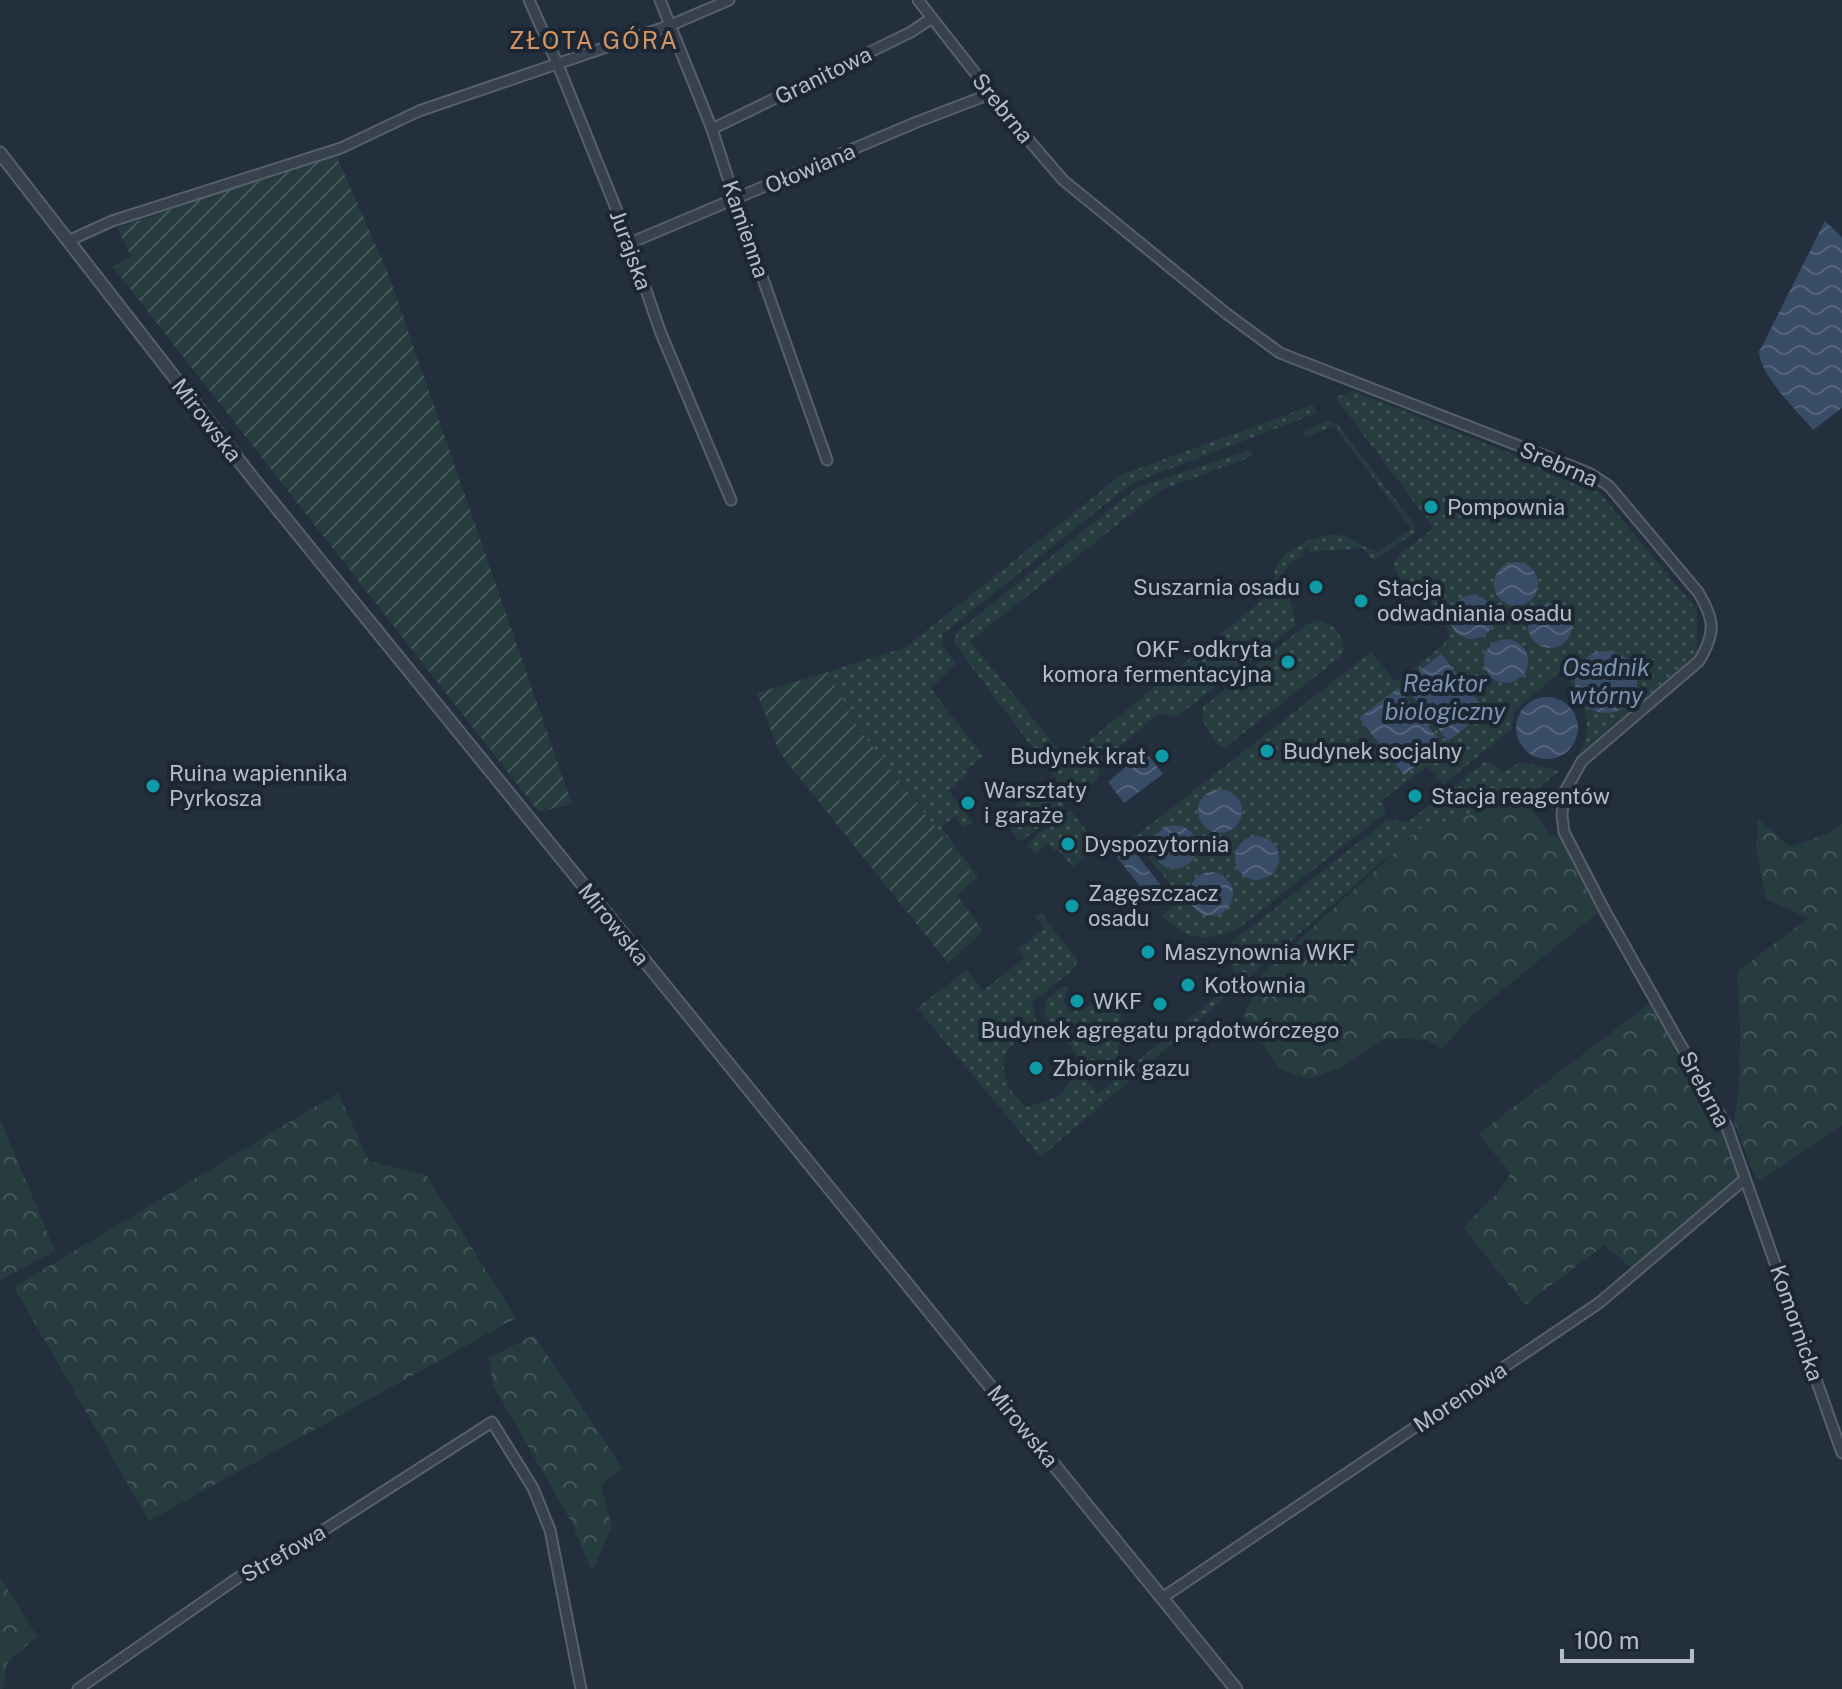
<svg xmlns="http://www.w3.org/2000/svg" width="1842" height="1689" font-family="'Public Sans',sans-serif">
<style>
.grass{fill:url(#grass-dots)}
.forest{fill:url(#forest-crowns)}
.garden{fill:url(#garden-furrows)}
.water{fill:url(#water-waves)}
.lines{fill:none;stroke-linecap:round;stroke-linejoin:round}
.minor-casing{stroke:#565f6c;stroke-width:13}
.tertiary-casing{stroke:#565f6c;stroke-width:15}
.minor{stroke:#38414e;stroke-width:9}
.tertiary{stroke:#38414e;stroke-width:11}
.culture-dot{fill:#0f9aa8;stroke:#1d2633;stroke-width:3}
.labels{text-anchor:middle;stroke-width:8;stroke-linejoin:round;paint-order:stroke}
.street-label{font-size:22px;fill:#b4bcc9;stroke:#1d2633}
.poi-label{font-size:22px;fill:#b4bcc9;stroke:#1d2633;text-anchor:start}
.neighbourhood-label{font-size:24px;letter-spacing:2px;fill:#d59563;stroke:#1d2633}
.water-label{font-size:24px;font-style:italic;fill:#7c92b1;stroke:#1d2633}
</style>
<defs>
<pattern id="grass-dots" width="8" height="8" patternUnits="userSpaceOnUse" patternTransform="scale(2)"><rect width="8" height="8" fill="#263c3f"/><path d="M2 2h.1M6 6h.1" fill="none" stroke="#435659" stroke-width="1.8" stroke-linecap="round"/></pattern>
<pattern id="forest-crowns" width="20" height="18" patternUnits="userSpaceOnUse" patternTransform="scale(2)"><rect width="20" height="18" fill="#263c3f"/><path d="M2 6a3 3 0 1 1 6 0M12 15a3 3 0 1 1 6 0" fill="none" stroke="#435659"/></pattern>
<pattern id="garden-furrows" width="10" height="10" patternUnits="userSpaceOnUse" patternTransform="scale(2)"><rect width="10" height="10" fill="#263c3f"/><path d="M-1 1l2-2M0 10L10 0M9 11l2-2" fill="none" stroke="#435659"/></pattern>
<pattern id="water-waves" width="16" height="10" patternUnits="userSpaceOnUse" patternTransform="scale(2)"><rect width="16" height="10" fill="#394c67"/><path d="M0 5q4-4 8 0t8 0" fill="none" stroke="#53647b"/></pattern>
</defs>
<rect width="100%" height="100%" fill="#242f3e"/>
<!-- grass -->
<g class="grass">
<path d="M1353,391L1549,469L1557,477L1600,493L1697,610V654L1578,755C1599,721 1579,700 1563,669L1514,711L1512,728L1443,785L1427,766L1382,800L1386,812L1238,929C1206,942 1187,941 1162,916L1173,906L1167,898L1176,891L1133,838L1371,652L1396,682L1444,644L1450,632L1424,592L1410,600L1393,564L1401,553L1434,528L1335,397Z"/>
<path d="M1313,405L1317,413L1132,483L943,634L942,645L956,664L931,689L983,756L967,769L969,772L949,791L973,823L963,827L955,816L941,827L978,877L976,879L858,728L828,672L906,647L1121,475Z"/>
<path d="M1328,421L1338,425L1415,525L1414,533L1377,559H1372L1363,548L1310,552L1308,548L1303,551V556L1291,562L1282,575C1284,593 1296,608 1295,626L1176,717L1159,713L1102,762L1097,780L1078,794L1066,792L954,643L957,632L1138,487L1249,450L1253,456L1161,490L970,641L1066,759L1276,589C1275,584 1273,580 1274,576C1275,550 1322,530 1344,536C1356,540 1366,549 1378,552L1411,528L1334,426L1305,437L1304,431Z"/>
<path d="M1317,620C1334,624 1340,632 1345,648L1341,656L1226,747L1220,746C1210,734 1200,724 1203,707L1306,625Z"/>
<path d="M1485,762L1497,766L1503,773L1520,762L1559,771L1525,800L1421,828L1041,1157L917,1008L967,970L983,991L1024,958L1018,949L1044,929L1035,916L1041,913L1078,961L1074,969L1032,1002L1037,1024C1029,1031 1019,1037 1012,1045C994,1064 1008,1094 1027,1107C1057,1096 1063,1101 1077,1068L1098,1094L1236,980L1237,976L1223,951L1227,946L1387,820L1408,822Z"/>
<path d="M1036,783L1051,785L1065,803L1064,808L1020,842L999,814L1002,811L1004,814L1033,791L1031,787Z"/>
<path d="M1071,811L1096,843L1091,852L1073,867L1058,849L1055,851L1049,843L1035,854L1027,845L1039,833Z"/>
<path d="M1064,986L1068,989C1062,997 1063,1005 1072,1011H1082L1107,993L1121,1011L1117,1067L1113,1073L1098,1077L1092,1074L1046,1016L1044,1005L1048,998Z"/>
</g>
<!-- forest -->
<g class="forest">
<path d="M1525,800L1550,835L1558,836L1601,910L1473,1014L1442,1049L1428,1040L1386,1038L1339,1068L1309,1079L1279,1069L1244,1015L1262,974L1421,828Z"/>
<path d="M1758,819L1790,847L1829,833L1842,823V1125L1760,1181L1755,1177L1734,1122L1739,1089L1740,1028L1737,972L1808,918L1766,899L1756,848Z"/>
<path d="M1653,1001L1712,1108L1743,1184L1639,1274L1604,1245L1525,1305L1463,1227L1497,1194L1511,1173L1478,1134Z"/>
<path d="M338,1093L369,1161L426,1175L516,1318L149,1521L14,1287Z"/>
<path d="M0,1119L55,1251L0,1280Z"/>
<path d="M534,1335L622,1468L601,1485L612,1526L592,1572L572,1523L493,1385L489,1358Z"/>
<path d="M0,1577L37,1636L7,1663L3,1689H0Z"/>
</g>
<!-- garden -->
<g class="garden">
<path d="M335,153L388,273L572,804L539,812L113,267L131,256L117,228Z"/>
<path d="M828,672L858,728L976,879L957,895L983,931L948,963L779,752L757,693Z"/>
</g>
<!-- water -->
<g class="water">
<path d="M1825,221L1842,237V408L1813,430C1797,410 1761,377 1759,352Z"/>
<circle cx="1516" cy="584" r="22"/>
<circle cx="1472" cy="617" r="22"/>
<circle cx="1550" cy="626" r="22"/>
<circle cx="1506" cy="661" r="22"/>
<circle cx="1606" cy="682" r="31"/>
<path d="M1441,654L1486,711L1448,741L1403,684Z"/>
<path d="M1398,688L1443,745L1404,775L1359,718Z"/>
<circle cx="1547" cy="728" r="31"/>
<path d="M1145,751L1163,774L1124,803L1108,782Z"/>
<circle cx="1220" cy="811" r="22"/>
<circle cx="1175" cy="847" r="22"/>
<circle cx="1257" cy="858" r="22"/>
<path d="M1130,846L1164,889L1150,899L1117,857Z"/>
<circle cx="1211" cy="894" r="22"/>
</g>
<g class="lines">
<defs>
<g id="minor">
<path d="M529,0L558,65L630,243L660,331L731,500"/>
<path d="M660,0L712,129L735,200L827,460"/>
<path d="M918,0L1015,124L1063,180L1227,314L1280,353L1589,473L1609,486L1698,592C1715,620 1716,633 1699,661L1582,761L1564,793L1562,815L1564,832L1606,913L1727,1127L1842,1453"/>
<path d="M712,129L911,32L932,18"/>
<path d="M68,241L112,221L341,148L419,111L671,25L729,0"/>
<path d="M630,243L917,122L990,94"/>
<path d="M1162,1598L1599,1303L1745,1179"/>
<path d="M78,1689L249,1570L302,1544L492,1422L533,1488L550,1530L581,1689"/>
</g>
<path id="tertiary" d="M0,153L251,476L1236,1689"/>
</defs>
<!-- minor casing -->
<use href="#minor" class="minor-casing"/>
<!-- tertiary casing -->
<use href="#tertiary" class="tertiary-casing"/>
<!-- minor -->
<use href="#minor" class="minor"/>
<!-- tertiary -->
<use href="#tertiary" class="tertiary"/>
</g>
<!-- markers -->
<g class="culture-dot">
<circle cx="1431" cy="507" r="8"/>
<circle cx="1316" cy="587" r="8"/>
<circle cx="1361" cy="601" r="8"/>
<circle cx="1288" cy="662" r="8"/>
<circle cx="1267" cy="751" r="8"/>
<circle cx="1162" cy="756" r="8"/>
<circle cx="153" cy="786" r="8"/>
<circle cx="1415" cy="796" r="8"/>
<circle cx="968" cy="803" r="8"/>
<circle cx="1068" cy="844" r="8"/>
<circle cx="1072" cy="906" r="8"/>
<circle cx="1148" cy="952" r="8"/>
<circle cx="1188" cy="985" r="8"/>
<circle cx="1077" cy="1001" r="8"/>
<circle cx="1160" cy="1004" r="8"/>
<circle cx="1036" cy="1068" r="8"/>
</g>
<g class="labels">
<!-- street labels -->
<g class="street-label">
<text transform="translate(823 75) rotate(-26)" y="8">Granitowa</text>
<text transform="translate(1003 108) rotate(51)" y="8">Srebrna</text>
<text transform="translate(810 168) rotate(-23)" y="8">Ołowiana</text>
<text transform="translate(746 229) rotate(71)" y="8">Kamienna</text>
<text transform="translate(631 250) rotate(70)" y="8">Jurajska</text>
<text transform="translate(207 420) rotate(52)" y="8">Mirowska</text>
<text transform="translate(1559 464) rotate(23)" y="8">Srebrna</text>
<text transform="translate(614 924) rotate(51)" y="8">Mirowska</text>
<text transform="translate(1705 1089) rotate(62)" y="8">Srebrna</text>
<text transform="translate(1797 1323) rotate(71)" y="8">Komornicka</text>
<text transform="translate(1460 1397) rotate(-34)" y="8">Morenowa</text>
<text transform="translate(1023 1426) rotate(51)" y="8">Mirowska</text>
<text transform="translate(283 1553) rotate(-30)" y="8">Strefowa</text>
</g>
<!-- poi labels -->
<g class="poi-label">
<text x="1447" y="515">Pompownia</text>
<text x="1300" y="595" text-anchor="end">Suszarnia osadu</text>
<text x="1377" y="596">Stacja<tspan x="1377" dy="25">odwadniania osadu</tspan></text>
<text x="1272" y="657" text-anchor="end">OKF - odkryta<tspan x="1272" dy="25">komora fermentacyjna</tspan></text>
<text x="1283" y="759">Budynek socjalny</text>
<text x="1146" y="764" text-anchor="end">Budynek krat</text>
<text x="169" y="781">Ruina wapiennika<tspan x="169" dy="25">Pyrkosza</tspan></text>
<text x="984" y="798">Warsztaty<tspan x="984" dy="25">i garaże</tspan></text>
<text x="1431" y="804">Stacja reagentów</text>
<text x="1084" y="852">Dyspozytornia</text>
<text x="1088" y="901">Zagęszczacz<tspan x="1088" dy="25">osadu</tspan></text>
<text x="1164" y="960">Maszynownia WKF</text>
<text x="1204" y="993">Kotłownia</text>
<text x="1093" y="1009">WKF</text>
<text x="1160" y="1038" text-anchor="middle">Budynek agregatu prądotwórczego</text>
<text x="1052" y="1076">Zbiornik gazu</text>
</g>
<!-- neighbourhood labels -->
<g class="neighbourhood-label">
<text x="594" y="49">ZŁOTA GÓRA</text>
</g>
<!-- water labels -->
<g class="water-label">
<text x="1606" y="676">Osadnik<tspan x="1606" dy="28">wtórny</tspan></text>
<text x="1445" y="692">Reaktor<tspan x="1445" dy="28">biologiczny</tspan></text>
</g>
</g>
<!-- scale -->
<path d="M1562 1649v12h130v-12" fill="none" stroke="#b4bcc9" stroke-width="4"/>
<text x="1574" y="1649" font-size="24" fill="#b4bcc9" stroke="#1d2633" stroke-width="6" paint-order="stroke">100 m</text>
</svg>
